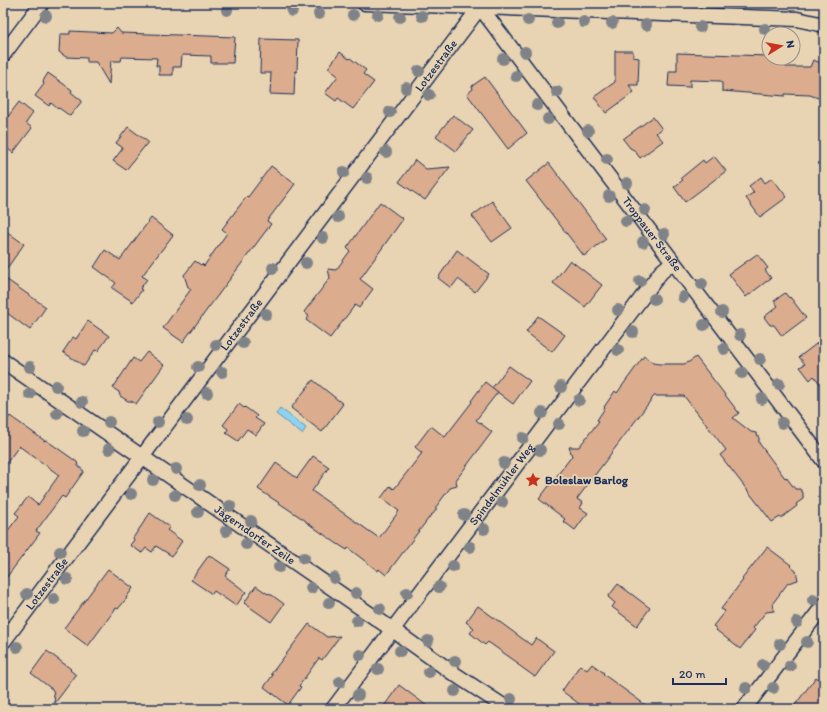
<svg xmlns="http://www.w3.org/2000/svg" width="827" height="712" font-family="Itim,sans-serif">
<style>
.water{fill:#8dd2ef;stroke:#5f91b5}
.building{fill:#dbac8d;stroke:#1b2f5e}
.lines{fill:none;stroke-linecap:round;stroke-linejoin:round}
.minor-casing{stroke:#1b2f5e;stroke-width:17}
.minor{stroke:#e8d4b2;stroke-width:14}
.tree{fill:#7f8388}
.labels{text-anchor:middle;stroke-width:3.5;stroke-linejoin:round;paint-order:stroke}
.street-label{font-size:12px;fill:#1b2f5e;stroke:#e8d4b2}
.poi-label{font-size:12px;font-weight:bold;fill:#1b2f5e;stroke:#e8d4b2;text-anchor:start}
</style>
<rect width="100%" height="100%" fill="#e8d4b2"/>
<filter id="ink" filterUnits="userSpaceOnUse"><feTurbulence type="fractalNoise" baseFrequency=".025" numOctaves="2"/><feDisplacementMap in="SourceGraphic" scale="8" xChannelSelector="R" yChannelSelector="G"/><feConvolveMatrix kernelMatrix="1 2 1 2 8 2 1 2 1" color-interpolation-filters="sRGB"/></filter>
<g filter="url(#ink)">
<!-- water -->
<path class="water" d="M280,408L306,428L302,434L276,414Z"/>
<!-- building -->
<g class="building">
<path d="M117,28L121,33L235,37L233,63H211V56L182,55L181,67H173V75H159V66H156L157,58L122,57L121,61H111L109,84L96,62H87V58L66,57L59,52L60,34H70V31L112,33Z"/>
<path d="M261,39L298,40L297,72L295,71L294,95L270,94L271,73H260Z"/>
<path d="M615,51H633V57L639,58L638,85H629L634,92L606,113L594,97L615,82Z"/>
<path d="M340,52L349,59L350,58L366,70L363,74L374,82L353,109L338,98L336,101L325,93L338,76L328,68Z"/>
<path d="M677,53L769,56V58H786V67H810L813,60L824,64V91L821,99L810,95L785,94V96L722,91V83H721V81L690,80V87L668,86L669,71H677Z"/>
<path d="M48,73L72,90L71,92L82,101L70,116L59,108L58,109L51,103L49,106L35,96L44,84L43,81Z"/>
<path d="M485,77L527,133L508,149L467,94L473,89L472,86Z"/>
<path d="M19,102L33,113L26,123L32,128L13,153L3,145V123Z"/>
<path d="M453,115L473,130L456,151L436,136Z"/>
<path d="M653,117L662,129L656,133L663,141L640,158L634,150L630,148L623,139Z"/>
<path d="M128,127L148,142L126,170L113,161L123,148L116,143Z"/>
<path d="M714,156L726,171L685,202L674,187L683,180L681,178L703,160L705,163Z"/>
<path d="M415,160L426,169L450,167L425,200L399,182Z"/>
<path d="M549,163L606,239L584,256L526,181Z"/>
<path d="M271,166L295,184L267,221L271,224L183,342L163,328L191,289L188,287L184,275L195,261L201,265L202,264L204,266L227,233L222,229L247,196L248,197Z"/>
<path d="M761,177L765,183L772,178L787,197L760,217L746,198L754,192L749,186Z"/>
<path d="M492,201L512,228L492,242L472,216Z"/>
<path d="M380,202L403,219L360,279L373,289L359,308L355,305L330,338L306,320L309,316L304,312L330,278L328,269L336,270L350,251L347,248Z"/>
<path d="M151,218L173,235L142,276L147,279L140,289L142,290L133,302L112,288L116,283L94,267L105,250L120,260Z"/>
<path d="M3,229L24,244L3,274Z"/>
<path d="M457,250L489,274L475,292L458,279L451,288L438,278Z"/>
<path d="M757,254L768,268L765,270L771,278L746,297L729,274Z"/>
<path d="M570,260L602,285L585,307L553,283Z"/>
<path d="M3,277L46,307L30,330L3,310Z"/>
<path d="M785,293L789,298L790,297L806,318L782,336L774,325H770L764,317L778,306L774,301Z"/>
<path d="M538,316L565,335L552,352L526,332Z"/>
<path d="M88,321L109,336L98,351L95,350L84,366L63,352L73,337L76,339Z"/>
<path d="M824,338V389L814,376L810,380L800,367L805,364L799,357Z"/>
<path d="M147,352L164,365L136,404L131,401H128L120,396L119,392L113,388L133,358L139,362Z"/>
<path d="M644,356L653,363L659,364H684L689,362L696,357L739,413L733,418L751,432L756,433L759,438V443L785,478L786,477L795,489H800L803,493V499L796,504L797,506L781,518L780,517L772,522L720,455L726,450L684,396H654L577,499L583,503L580,508L588,513L583,519L575,530L563,521L565,519L539,499L572,456L569,447H579L599,421L597,420L605,408L604,407L615,391L617,393Z"/>
<path d="M509,366L530,381L513,404L492,388Z"/>
<path d="M313,380L343,404L322,432L291,408Z"/>
<path d="M485,382L498,392L476,420L492,432L456,480L457,486L450,488L436,507V510L433,514L431,515L386,575L379,569L378,571L348,548L347,550L336,543L306,522V521L258,489L276,463L297,478L313,456L329,467L312,491L379,538L399,511L381,498L390,486L394,489L422,453L415,447L431,426L445,437L472,402L471,401Z"/>
<path d="M239,404L244,408L245,407L257,416L255,418L264,424L256,435L247,429L238,441L226,433L228,429L223,425Z"/>
<path d="M10,416L45,441L46,440L77,462L78,466L84,471L65,498L62,496L36,531L40,533L3,582V537L19,516L15,513L28,497L38,505L59,475L19,446L3,468V426Z"/>
<path d="M150,513L170,527L167,530L182,541L172,556L156,546L152,552L146,548L142,553L130,545L134,540L133,538Z"/>
<path d="M767,547L791,565L790,566L796,571L798,580L788,583L773,603L774,611L766,612L753,628L755,630L740,649L716,630L717,629L713,626L725,611L721,609L743,580L742,579Z"/>
<path d="M209,555L230,569L225,576L246,592L236,606L214,591L212,594L191,580Z"/>
<path d="M108,569L133,588L126,598H127L118,609L116,608L88,646L64,628Z"/>
<path d="M618,584L650,608L637,626L612,607L615,603L608,597Z"/>
<path d="M256,586L268,594L269,593L284,604L271,622L244,603Z"/>
<path d="M478,606L531,645L536,638L554,651L535,677L517,664L518,663L488,642L485,645L470,633L474,628L466,622Z"/>
<path d="M309,624L327,637L340,636L322,660L319,658L299,686L301,687L288,705L264,687L273,675L271,674Z"/>
<path d="M47,651L71,669L70,670L76,675L55,703L53,690L31,673Z"/>
<path d="M592,664L604,673L603,674L651,709H586L562,691L580,665L587,670Z"/>
<path d="M816,677L824,683V709H792Z"/>
<path d="M399,685L431,709H382Z"/>
</g>
<g class="lines">
<defs>
<g id="minor">
<path d="M364,3L480,7L797,19L824,25"/>
<path d="M3,55L42,3"/>
<path id="s1" d="M3,361L393,630L453,673L508,709"/>
<path id="s2" d="M3,642L480,7L824,461"/>
<path id="s3" d="M333,709L661,272L673,262"/>
<path d="M744,709L824,605"/>
</g>
</defs>
<!-- minor casing -->
<use href="#minor" class="minor-casing"/>
<!-- minor -->
<use href="#minor" class="minor"/>
</g>
<!-- trees -->
<g class="tree">
<circle cx="227" cy="10" r="6"/>
<circle cx="292" cy="11" r="6"/>
<circle cx="319" cy="14" r="6"/>
<circle cx="353" cy="15" r="6"/>
<circle cx="378" cy="15" r="6"/>
<circle cx="46" cy="16" r="6"/>
<circle cx="422" cy="16" r="6"/>
<circle cx="400" cy="17" r="6"/>
<circle cx="528" cy="20" r="6"/>
<circle cx="584" cy="22" r="6"/>
<circle cx="557" cy="23" r="6"/>
<circle cx="612" cy="23" r="6"/>
<circle cx="646" cy="25" r="6"/>
<circle cx="700" cy="27" r="6"/>
<circle cx="765" cy="29" r="6"/>
<circle cx="525" cy="52" r="6"/>
<circle cx="503" cy="59" r="6"/>
<circle cx="419" cy="71" r="6"/>
<circle cx="516" cy="76" r="6"/>
<circle cx="406" cy="88" r="6"/>
<circle cx="557" cy="92" r="6"/>
<circle cx="429" cy="95" r="6"/>
<circle cx="537" cy="105" r="6"/>
<circle cx="390" cy="112" r="6"/>
<circle cx="548" cy="119" r="6"/>
<circle cx="588" cy="131" r="6"/>
<circle cx="386" cy="152" r="6"/>
<circle cx="607" cy="159" r="6"/>
<circle cx="344" cy="172" r="6"/>
<circle cx="367" cy="178" r="6"/>
<circle cx="627" cy="183" r="6"/>
<circle cx="609" cy="196" r="6"/>
<circle cx="645" cy="210" r="6"/>
<circle cx="338" cy="217" r="6"/>
<circle cx="626" cy="221" r="6"/>
<circle cx="664" cy="234" r="6"/>
<circle cx="323" cy="238" r="6"/>
<circle cx="643" cy="242" r="6"/>
<circle cx="306" cy="263" r="6"/>
<circle cx="273" cy="268" r="6"/>
<circle cx="640" cy="281" r="6"/>
<circle cx="702" cy="284" r="6"/>
<circle cx="683" cy="297" r="6"/>
<circle cx="654" cy="299" r="6"/>
<circle cx="618" cy="310" r="6"/>
<circle cx="722" cy="312" r="6"/>
<circle cx="266" cy="314" r="6"/>
<circle cx="704" cy="325" r="6"/>
<circle cx="633" cy="332" r="6"/>
<circle cx="740" cy="335" r="6"/>
<circle cx="243" cy="343" r="6"/>
<circle cx="216" cy="345" r="6"/>
<circle cx="724" cy="349" r="6"/>
<circle cx="618" cy="350" r="6"/>
<circle cx="760" cy="359" r="6"/>
<circle cx="30" cy="367" r="6"/>
<circle cx="198" cy="367" r="6"/>
<circle cx="222" cy="372" r="6"/>
<circle cx="742" cy="373" r="6"/>
<circle cx="779" cy="384" r="6"/>
<circle cx="56" cy="386" r="6"/>
<circle cx="561" cy="387" r="6"/>
<circle cx="207" cy="393" r="6"/>
<circle cx="30" cy="394" r="6"/>
<circle cx="762" cy="399" r="6"/>
<circle cx="579" cy="400" r="6"/>
<circle cx="82" cy="402" r="6"/>
<circle cx="57" cy="413" r="6"/>
<circle cx="542" cy="413" r="6"/>
<circle cx="187" cy="420" r="6"/>
<circle cx="109" cy="422" r="6"/>
<circle cx="158" cy="422" r="6"/>
<circle cx="782" cy="423" r="6"/>
<circle cx="559" cy="424" r="6"/>
<circle cx="83" cy="431" r="6"/>
<circle cx="523" cy="438" r="6"/>
<circle cx="109" cy="449" r="6"/>
<circle cx="540" cy="450" r="6"/>
<circle cx="504" cy="463" r="6"/>
<circle cx="176" cy="469" r="6"/>
<circle cx="153" cy="480" r="6"/>
<circle cx="200" cy="485" r="6"/>
<circle cx="131" cy="494" r="6"/>
<circle cx="175" cy="495" r="6"/>
<circle cx="502" cy="502" r="6"/>
<circle cx="230" cy="506" r="6"/>
<circle cx="198" cy="512" r="6"/>
<circle cx="464" cy="515" r="6"/>
<circle cx="251" cy="521" r="6"/>
<circle cx="484" cy="529" r="6"/>
<circle cx="226" cy="531" r="6"/>
<circle cx="246" cy="544" r="6"/>
<circle cx="470" cy="547" r="6"/>
<circle cx="60" cy="552" r="6"/>
<circle cx="304" cy="558" r="6"/>
<circle cx="453" cy="566" r="6"/>
<circle cx="279" cy="567" r="6"/>
<circle cx="334" cy="578" r="6"/>
<circle cx="67" cy="579" r="6"/>
<circle cx="439" cy="587" r="6"/>
<circle cx="311" cy="588" r="6"/>
<circle cx="356" cy="593" r="6"/>
<circle cx="407" cy="593" r="6"/>
<circle cx="27" cy="594" r="6"/>
<circle cx="54" cy="599" r="6"/>
<circle cx="813" cy="600" r="6"/>
<circle cx="329" cy="603" r="6"/>
<circle cx="380" cy="609" r="6"/>
<circle cx="357" cy="621" r="6"/>
<circle cx="797" cy="622" r="6"/>
<circle cx="428" cy="641" r="6"/>
<circle cx="807" cy="642" r="6"/>
<circle cx="780" cy="644" r="6"/>
<circle cx="17" cy="647" r="6"/>
<circle cx="400" cy="651" r="6"/>
<circle cx="360" cy="655" r="6"/>
<circle cx="455" cy="661" r="6"/>
<circle cx="763" cy="665" r="6"/>
<circle cx="790" cy="666" r="6"/>
<circle cx="378" cy="669" r="6"/>
<circle cx="429" cy="672" r="6"/>
<circle cx="340" cy="682" r="6"/>
<circle cx="746" cy="688" r="6"/>
<circle cx="773" cy="688" r="6"/>
<circle cx="455" cy="691" r="6"/>
<circle cx="358" cy="695" r="6"/>
<circle cx="511" cy="699" r="6"/>
</g>
</g>
<!-- icons -->
<defs>
<symbol id="sight-bare" viewBox="-9 -9 18 18"><path d="M0-6L1.8-2.2L6-1.7L2.9 1.2L3.7 5.4L0 3.3L-3.7 5.4L-2.9 1.2L-6-1.7L-1.8-2.2Z" fill="#c8321e" stroke="#e8d4b2" stroke-width="2.5" paint-order="stroke"/></symbol>
</defs>
<g fill-rule="evenodd">
<use href="#sight-bare" x="522" y="469" width="22" height="22"/>
</g>
<g class="labels">
<!-- street labels -->
<g class="street-label">
<text dy="4" stroke="none"><textPath href="#s2" startOffset="721">Lotzestraße</textPath></text>
<text dy="4" stroke="none"><textPath href="#s2" startOffset="1079">Troppauer Straße</textPath></text>
<text dy="4" stroke="none"><textPath href="#s2" startOffset="397">Lotzestraße</textPath></text>
<text dy="4" stroke="none"><textPath href="#s3" startOffset="281">Spindelmühler Weg</textPath></text>
<text dy="4" stroke="none"><textPath href="#s1" startOffset="306">Jägerndorfer Zeile</textPath></text>
<text dy="4" stroke="none"><textPath href="#s2" startOffset="73">Lotzestraße</textPath></text>
</g>
<!-- poi labels -->
<g class="poi-label">
<text x="545" y="484">Boleslaw Barlog</text>
</g>
</g>
<!-- margin -->
<rect width="827" height="712" fill="none" stroke="#e8d4b2" stroke-width="16"/>
<rect x="8" y="8" width="811" height="696" fill="none" stroke="#1b2f5e" stroke-width="1.5" filter="url(#ink)"/>
<!-- north arrow -->
<g transform="translate(781 46) rotate(79)"><circle r="19" fill="#e8d4b2" stroke="#969290"/>
<path d="M0-3L7 15L0 10L-7 15Z" fill="#c8321e"/>
<text y="-6" font-size="11" font-weight="bold" text-anchor="middle" fill="#1b2f5e">N</text>
</g>
<!-- scale -->
<path d="M673 678v6h53v-6" fill="none" stroke="#1b2f5e" stroke-width="2"/>
<text x="679" y="678" font-size="12" fill="#1b2f5e" stroke="#e8d4b2" stroke-width="3" paint-order="stroke">20 m</text>
</svg>
